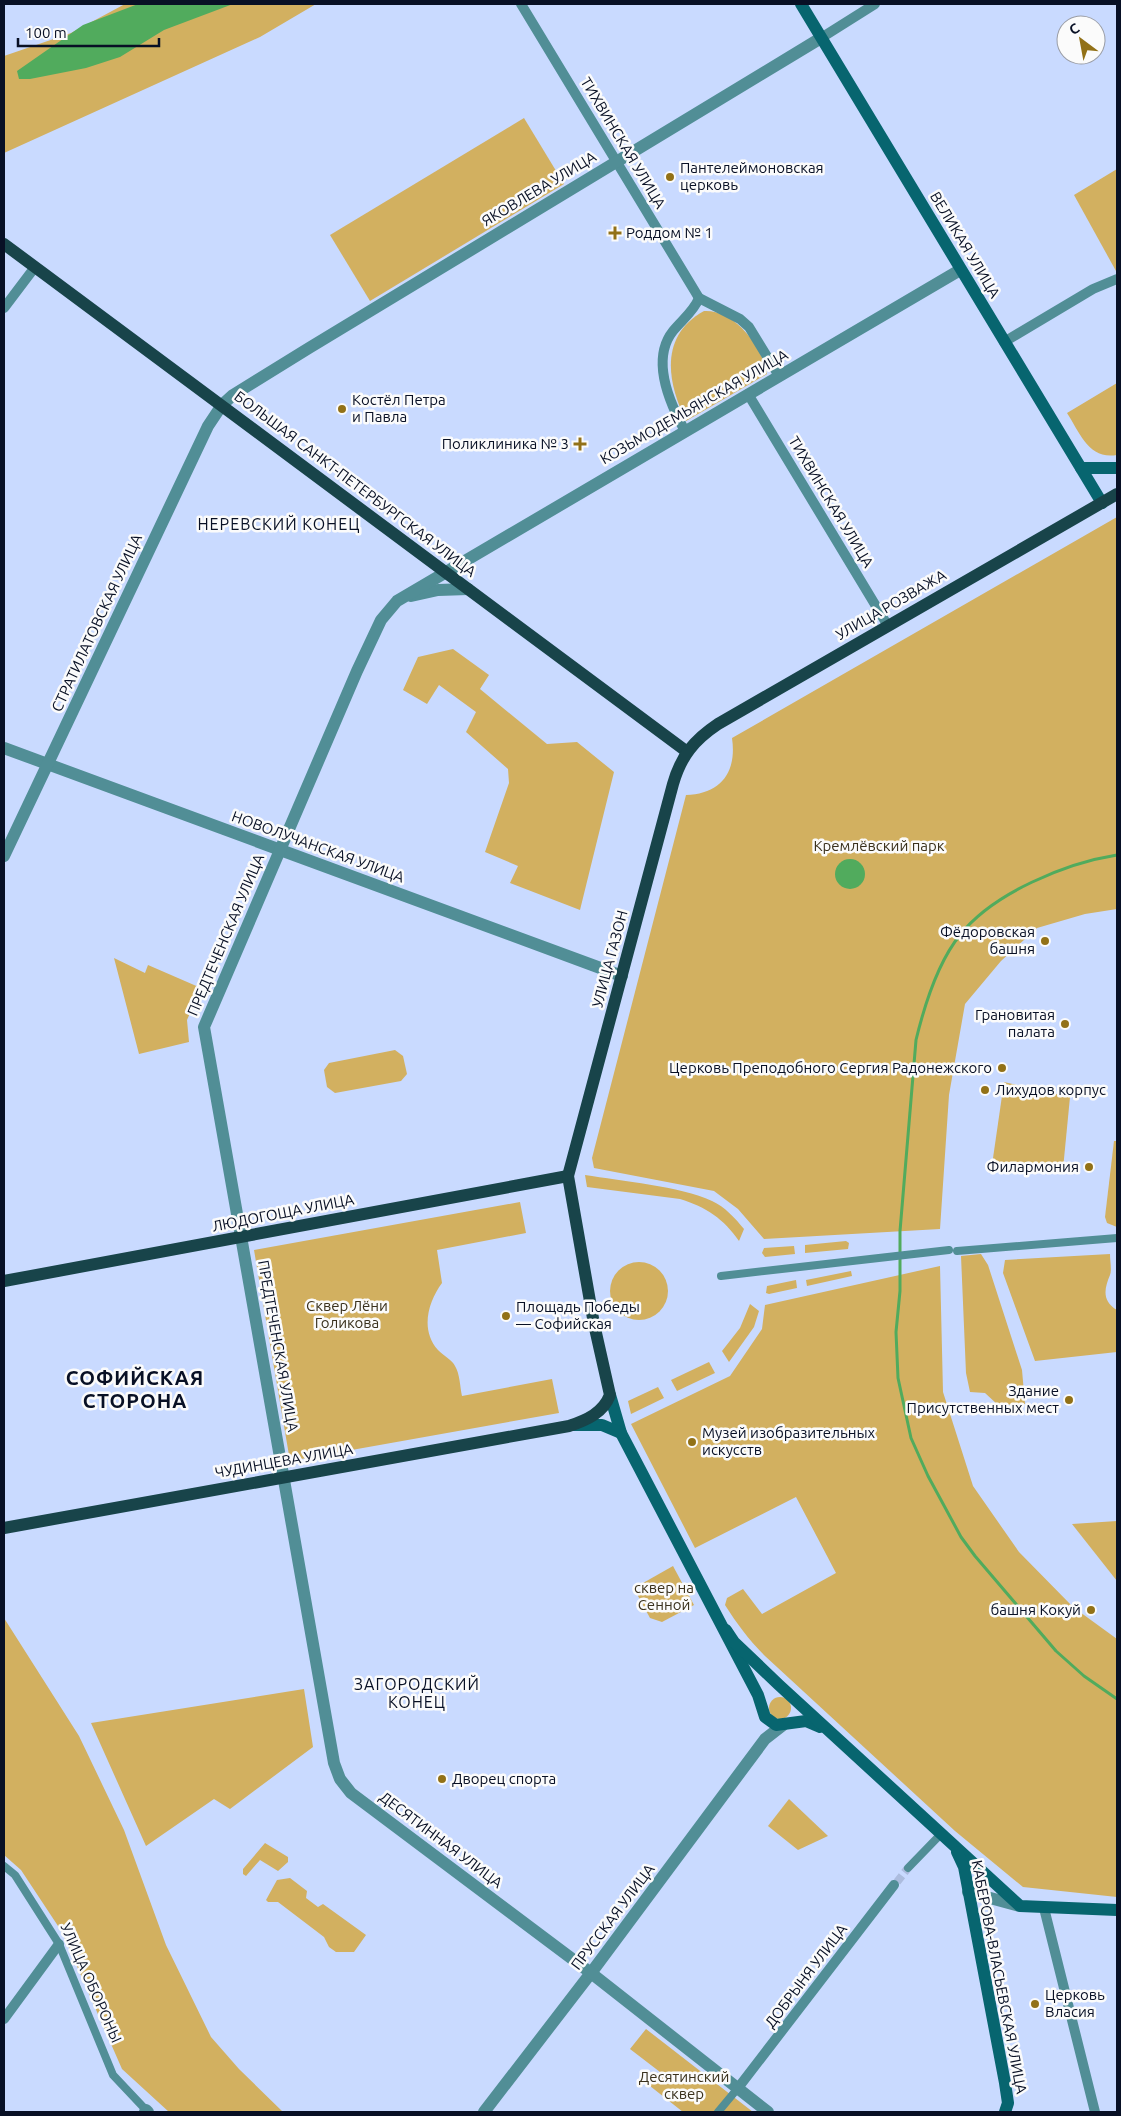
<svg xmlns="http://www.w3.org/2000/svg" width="1121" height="2116" font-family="Ubuntu,sans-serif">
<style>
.green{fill:#d2b060}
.water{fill:#51ab5d}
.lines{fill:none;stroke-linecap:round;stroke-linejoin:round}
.stream{stroke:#51ab5d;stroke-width:3}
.pedestrian-tunnel{stroke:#acbcde;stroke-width:8;stroke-dasharray:8 4;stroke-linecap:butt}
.pedestrian{stroke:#518e96;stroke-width:8}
.minor{stroke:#518e96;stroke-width:10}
.tertiary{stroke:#518e96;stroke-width:12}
.secondary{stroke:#07656f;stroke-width:12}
.primary{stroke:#18444a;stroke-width:12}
.poi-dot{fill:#927117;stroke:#fbfbfb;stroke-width:2}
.labels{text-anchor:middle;stroke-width:5;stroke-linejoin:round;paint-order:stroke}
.street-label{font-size:15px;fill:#081025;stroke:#fbfbfb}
.poi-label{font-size:15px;fill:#081025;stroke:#fbfbfb;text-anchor:start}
.park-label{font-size:15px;fill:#3a311d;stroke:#fbfbfb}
.neighbourhood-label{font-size:16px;letter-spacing:1px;fill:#081025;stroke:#fbfbfb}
.district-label{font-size:20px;font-weight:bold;letter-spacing:1px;fill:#081025;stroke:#fbfbfb}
</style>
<rect width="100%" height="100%" fill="#c9daff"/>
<!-- green -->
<g class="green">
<path d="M125,4H316L260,37L4,153V56L71,33Z"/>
<path d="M524,118L564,184L370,301L330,235Z"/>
<path d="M1117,169V271H1116L1074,195Z"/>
<path d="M704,311C734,309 763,347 767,374L686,421C667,382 659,336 704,311Z"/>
<path d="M1117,383V455C1089,460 1080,433 1067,413Z"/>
<path d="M1117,517V909L1085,914L1037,928L1001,961L965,1004L949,1095L940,1229L764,1239L738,1209L714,1191L594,1168L592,1158L686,795C721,794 737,772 732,738Z"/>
<path d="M453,649L489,675L480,689L547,744L577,742L614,772L580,910L510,883L518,866L485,852L509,783L508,769L466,732L476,712L439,685L427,704L403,690L418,657Z"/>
<path d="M114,958L145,973L148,965L201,988L187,1020L189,1042L139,1054Z"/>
<path d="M395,1050L403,1056L407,1074L401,1081L335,1093L327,1087L324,1070L329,1063Z"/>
<path d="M1004,1082L1070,1097L1063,1169L992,1165Z"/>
<path d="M1114,1141H1117V1227L1107,1223L1105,1217Z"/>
<path d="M585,1175C621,1181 680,1186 712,1201C725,1207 735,1218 744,1229L739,1241C724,1219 706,1207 680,1199L587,1187Z"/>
<path d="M520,1202L526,1233L437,1250L442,1283C428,1302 420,1330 438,1350C443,1355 453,1361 455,1366C460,1374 460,1387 462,1396L552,1379L559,1413L290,1461L254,1250Z"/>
<path d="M846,1241L849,1243L848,1249L805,1253V1245Z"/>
<path d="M794,1246L795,1254L765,1257L762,1253L764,1248Z"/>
<path d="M981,1254L988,1265L1022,1370L1025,1404L998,1405L985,1393L970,1392L966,1373L961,1256Z"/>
<path d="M1110,1254C1110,1261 1112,1270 1110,1275C1104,1289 1102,1301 1117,1310V1352L1035,1361L1003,1273L1005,1260Z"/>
<circle cx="639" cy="1291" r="29"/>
<path d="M940,1266L943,1392L973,1486L1019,1552L1073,1607L1117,1639V1897L1023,1887L955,1831L765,1656C749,1640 737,1624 725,1605L727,1598L743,1589L762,1614L836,1573L796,1497L695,1548L631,1424L730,1376L762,1329L765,1305Z"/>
<path d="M851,1271L852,1276L807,1286L806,1280Z"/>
<path d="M796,1280L797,1288L769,1294L766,1293L767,1286Z"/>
<path d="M750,1304L759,1311L754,1327L729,1362L722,1351L740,1328Z"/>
<path d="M709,1362L715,1373L677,1391L671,1380Z"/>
<path d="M658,1387L664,1398L631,1414L628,1401Z"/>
<path d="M1117,1521V1581L1072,1524Z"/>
<path d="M673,1566L694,1605L662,1622L650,1618L638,1596L643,1583Z"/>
<path d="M4,1618L79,1736L124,1830L166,1945L211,2037L239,2069L283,2112H169L122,2069L62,1932L21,1870L4,1855Z"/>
<path d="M304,1689L313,1747L230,1809L214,1799L146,1846L91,1723Z"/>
<circle cx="780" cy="1708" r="11"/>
<path d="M789,1799L828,1836L798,1850L768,1826Z"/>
<path d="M265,1843L288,1857V1862L278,1871L260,1860L246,1876L243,1874V1869Z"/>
<path d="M290,1878L307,1891L306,1898L318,1907L323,1904L366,1935L354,1952H336L329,1947L324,1937L278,1902H268L266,1900L277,1880Z"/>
<path d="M646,2029L753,2112H683L650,2086L660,2072L630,2049Z"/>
</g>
<!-- water -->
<g class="water">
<path d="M138,4H233L164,30L120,57L86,68L30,79H19L17,71L83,25Z"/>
<circle cx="850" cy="874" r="15"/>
</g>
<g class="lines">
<!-- stream -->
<path class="stream" d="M1117,855C1066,863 993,893 960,935C938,962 924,1007 916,1040L900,1231V1291L896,1332L898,1378L911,1438L928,1476L961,1537L975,1556L1056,1651L1084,1676L1117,1699"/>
<!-- pedestrian-tunnel -->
<path class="pedestrian-tunnel" d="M897,1882L908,1868"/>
<!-- pedestrian -->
<g class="pedestrian">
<path d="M957,1251L1117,1238"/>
<path d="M721,1276L949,1250"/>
<path d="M4,1866L15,1875L59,1944L113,2075L146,2110"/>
<path d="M908,1868L940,1835"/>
<path d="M718,2112L738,2088"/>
</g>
<!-- minor -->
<g class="minor">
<path d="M521,4L699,298L740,319L749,327L779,376"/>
<path d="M821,38L875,4"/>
<path d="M4,308L35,267"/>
<path d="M1004,342L1093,289L1117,279"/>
<path d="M748,394L888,626"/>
<path d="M685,431C670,404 650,360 673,331C682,320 694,311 699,298"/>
<path d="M1044,1908L1095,2112"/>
<path d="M4,2019L59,1944"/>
<path d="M738,2088L894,1885"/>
</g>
<!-- tertiary -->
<g class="tertiary">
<path d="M411,596L438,590L468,589"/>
<path d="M4,748L622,976"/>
<path d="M4,856L208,426L222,405L233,395L309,348L821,38"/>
<path d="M968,1892L1020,1906"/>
<path d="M145,2112L146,2110L148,2112"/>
<path d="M484,2112L594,1969L765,1739L783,1725"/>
<path d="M768,2112L591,1973L351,1793L340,1779L334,1763L204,1027L357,671L381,620L397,601L960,270"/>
</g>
<!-- secondary -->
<g class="secondary">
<path d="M801,4L1102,503"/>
<path d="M1081,468H1117"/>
<path d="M610,1395L621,1433L758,1695L765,1717L776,1725L806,1721L820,1727"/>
<path d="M573,1425H602L621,1433"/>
<path d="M726,1630L734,1642L779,1685L1020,1906L1117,1910"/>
<path d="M957,1852L964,1867L1005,2083L1008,2103L1005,2112"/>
</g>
<!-- primary -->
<g class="primary">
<path d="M4,244L686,751"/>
<path d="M4,1281L568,1176"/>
<path d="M4,1528L569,1426C587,1420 603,1413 610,1395L594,1324L568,1176L673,784C681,756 694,740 718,724L1117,494"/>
</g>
</g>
<!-- markers -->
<g class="poi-dot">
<circle cx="670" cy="177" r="5"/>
<path d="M612.5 225.5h5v5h5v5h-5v5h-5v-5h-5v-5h5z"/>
<circle cx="342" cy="409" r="5"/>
<path d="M577.5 436.5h5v5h5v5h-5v5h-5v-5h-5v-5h5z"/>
<circle cx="1045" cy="941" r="5"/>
<circle cx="1065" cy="1024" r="5"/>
<circle cx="1002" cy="1068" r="5"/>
<circle cx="985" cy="1090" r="5"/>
<circle cx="1089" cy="1167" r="5"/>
<circle cx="506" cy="1316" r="5"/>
<circle cx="1069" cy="1400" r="5"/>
<circle cx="692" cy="1442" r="5"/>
<circle cx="1091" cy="1610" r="5"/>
<circle cx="442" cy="1779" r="5"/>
<circle cx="1035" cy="2004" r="5"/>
</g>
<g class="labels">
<!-- street labels -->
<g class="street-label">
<text transform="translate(623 143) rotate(59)" y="5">ТИХВИНСКАЯ УЛИЦА</text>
<text transform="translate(539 189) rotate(-31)" y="5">ЯКОВЛЕВА УЛИЦА</text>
<text transform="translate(965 245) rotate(59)" y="5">ВЕЛИКАЯ УЛИЦА</text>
<text transform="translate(694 407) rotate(-30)" y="5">КОЗЬМОДЕМЬЯНСКАЯ УЛИЦА</text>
<text transform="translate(355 484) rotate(37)" y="5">БОЛЬШАЯ САНКТ-ПЕТЕРБУРГСКАЯ УЛИЦА</text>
<text transform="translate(831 502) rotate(59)" y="5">ТИХВИНСКАЯ УЛИЦА</text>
<text transform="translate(891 605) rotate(-30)" y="5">УЛИЦА РОЗВАЖА</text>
<text transform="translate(97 623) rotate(-65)" y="5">СТРАТИЛАТОВСКАЯ УЛИЦА</text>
<text transform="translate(318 847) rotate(20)" y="5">НОВОЛУЧАНСКАЯ УЛИЦА</text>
<text transform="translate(226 935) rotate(-67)" y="5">ПРЕДТЕЧЕНСКАЯ УЛИЦА</text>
<text transform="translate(610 959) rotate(-75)" y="5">УЛИЦА ГАЗОН</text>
<text transform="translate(283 1213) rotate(-11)" y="5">ЛЮДОГОЩА УЛИЦА</text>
<text transform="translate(278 1346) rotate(80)" y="5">ПРЕДТЕЧЕНСКАЯ УЛИЦА</text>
<text transform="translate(284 1461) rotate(-10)" y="5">ЧУДИНЦЕВА УЛИЦА</text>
<text transform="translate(441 1840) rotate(37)" y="5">ДЕСЯТИННАЯ УЛИЦА</text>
<text transform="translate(613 1917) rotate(-53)" y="5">ПРУССКАЯ УЛИЦА</text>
<text transform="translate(806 1976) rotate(-53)" y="5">ДОБРЫНЯ УЛИЦА</text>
<text transform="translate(999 1977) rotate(79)" y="5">КАБЕРОВА-ВЛАСЬЕВСКАЯ УЛИЦА</text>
<text transform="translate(91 1983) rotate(66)" y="5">УЛИЦА ОБОРОНЫ</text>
</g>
<!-- poi labels -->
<g class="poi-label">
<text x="680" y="173">Пантелеймоновская<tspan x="680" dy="17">церковь</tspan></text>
<text x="626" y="238">Роддом № 1</text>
<text x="352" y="405">Костёл Петра<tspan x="352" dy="17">и Павла</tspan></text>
<text x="569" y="449" text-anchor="end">Поликлиника № 3</text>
<text x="1035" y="937" text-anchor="end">Фёдоровская<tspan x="1035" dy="17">башня</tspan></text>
<text x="1055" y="1020" text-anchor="end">Грановитая<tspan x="1055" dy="17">палата</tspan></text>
<text x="992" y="1073" text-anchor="end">Церковь Преподобного Сергия Радонежского</text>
<text x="995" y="1095">Лихудов корпус</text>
<text x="1079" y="1172" text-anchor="end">Филармония</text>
<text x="516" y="1312">Площадь Победы<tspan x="516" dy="17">— Софийская</tspan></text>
<text x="1059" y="1396" text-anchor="end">Здание<tspan x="1059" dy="17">Присутственных мест</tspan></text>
<text x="702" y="1438">Музей изобразительных<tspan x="702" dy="17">искусств</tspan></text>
<text x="1081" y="1615" text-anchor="end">башня Кокуй</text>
<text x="452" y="1784">Дворец спорта</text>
<text x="1045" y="2000">Церковь<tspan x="1045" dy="17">Власия</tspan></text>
</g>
<!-- park labels -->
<g class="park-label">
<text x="879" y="851">Кремлёвский парк</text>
<text x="347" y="1311">Сквер Лёни<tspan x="347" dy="17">Голикова</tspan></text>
<text x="664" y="1593">сквер на<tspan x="664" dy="17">Сенной</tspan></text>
<text x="684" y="2082">Десятинский<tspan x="684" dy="17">сквер</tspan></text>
</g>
<!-- neighbourhood labels -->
<g class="neighbourhood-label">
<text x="279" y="530">НЕРЕВСКИЙ КОНЕЦ</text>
<text x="417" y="1690">ЗАГОРОДСКИЙ<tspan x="417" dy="18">КОНЕЦ</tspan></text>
</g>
<!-- district labels -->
<g class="district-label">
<text x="135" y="1385">СОФИЙСКАЯ<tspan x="135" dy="23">СТОРОНА</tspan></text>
</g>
</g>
<!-- border -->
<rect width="1121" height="2116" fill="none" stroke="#081025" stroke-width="10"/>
<!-- north arrow -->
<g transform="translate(1081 40) rotate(328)"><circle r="24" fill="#fbfbfb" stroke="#9a9da5"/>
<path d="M0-4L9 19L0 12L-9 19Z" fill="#927117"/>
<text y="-8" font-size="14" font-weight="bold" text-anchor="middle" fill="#081025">С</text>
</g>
<!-- scale -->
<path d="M18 38v8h141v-8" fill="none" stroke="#081025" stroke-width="2.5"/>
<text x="25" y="38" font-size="15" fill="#081025" stroke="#fbfbfb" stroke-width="4" paint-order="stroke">100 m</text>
</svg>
